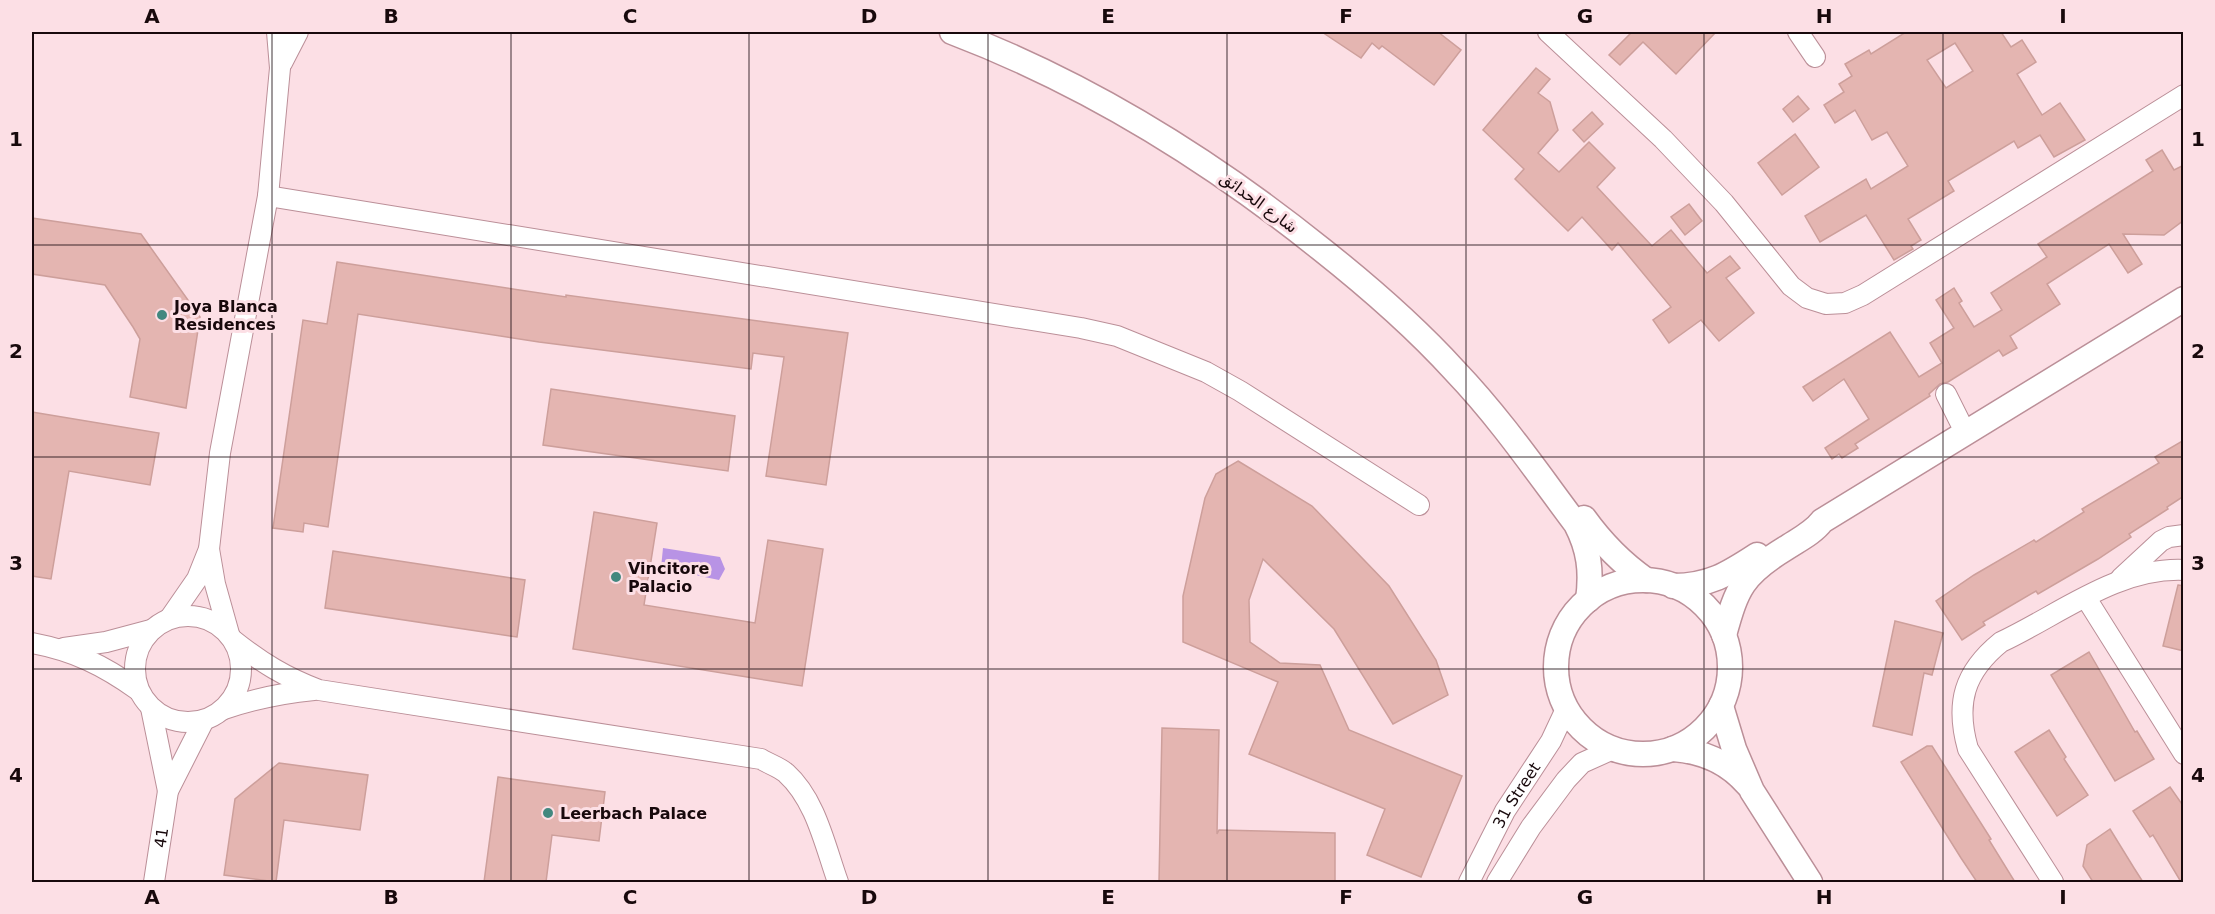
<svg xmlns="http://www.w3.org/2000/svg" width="2215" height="914" font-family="'DejaVu Sans','Noto Naskh Arabic',sans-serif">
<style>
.water{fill:#b893e5}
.building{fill:#e4b5b1;stroke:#cd9f9b;stroke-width:1.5;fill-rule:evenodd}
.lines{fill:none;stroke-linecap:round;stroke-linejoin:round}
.minor-casing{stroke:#bb8f98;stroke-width:22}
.tertiary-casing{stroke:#bb8f98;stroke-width:27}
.minor{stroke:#fff;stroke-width:20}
.tertiary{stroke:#fff;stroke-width:24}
.grid{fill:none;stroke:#18090c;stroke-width:1.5;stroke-opacity:0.55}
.poi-dot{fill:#42887f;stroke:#fcdfe5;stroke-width:2}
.labels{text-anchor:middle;stroke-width:6;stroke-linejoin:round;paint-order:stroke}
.street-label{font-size:16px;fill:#18090c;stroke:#fcdfe5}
.poi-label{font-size:16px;font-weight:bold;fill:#18090c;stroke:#fcdfe5;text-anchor:start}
.neatline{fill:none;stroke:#18090c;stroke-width:2}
.grid-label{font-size:20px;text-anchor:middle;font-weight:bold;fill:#18090c}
</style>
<rect width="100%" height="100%" fill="#fcdfe5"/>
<!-- water -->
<path class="water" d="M663,548L720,557L725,569L719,580L661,568Z"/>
<!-- building -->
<g class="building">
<path d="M1322,32H1438L1461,50L1434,85L1382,46L1379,49L1372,43L1361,58Z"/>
<path d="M1632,32H1716L1676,74L1643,42L1620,65L1609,55Z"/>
<path d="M1906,32H2001L2011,47L2022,40L2036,62L2017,74L2042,115L2060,103L2085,140L2054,157L2040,135L2018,148L2014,141L1948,181L1954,191L1908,219L1921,240L1911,246L1913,249L1894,260L1866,215L1820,242L1805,216L1866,179L1871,189L1908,166L1887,132L1872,140L1855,110L1835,123L1824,105L1844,92L1839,84L1852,76L1845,64L1869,50L1871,54ZM1955,43L1973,71L1946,88L1927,60Z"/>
<path d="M1536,68L1550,79L1538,93L1550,102L1558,130L1538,153L1559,172L1589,142L1615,168L1597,187L1652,246L1671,230L1707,273L1730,256L1740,268L1726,278L1754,313L1719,341L1701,320L1669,343L1653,320L1671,307L1618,243L1612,250L1582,217L1568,231L1515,179L1524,169L1483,130Z"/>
<path d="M1798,96L1809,109L1793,122L1783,109Z"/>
<path d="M1592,112L1603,124L1584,142L1573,130Z"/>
<path d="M1795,134L1819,167L1782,195L1758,163Z"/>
<path d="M2162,150L2174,170L2184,165V220L2164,235L2123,234L2142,264L2128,273L2109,244L2047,284L2060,304L2010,336L2017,348L2003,356L1999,350L1948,382L1940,384L1929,394L1930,396L1855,444L1858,448L1842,458L1839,454L1832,459L1825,448L1869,419L1844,379L1813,401L1803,387L1890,332L1919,377L1942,363L1930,343L1954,328L1936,300L1954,288L1962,301L1959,303L1974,327L2002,310L1991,293L2047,257L2038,244L2153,171L2146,160Z"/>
<path d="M1689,204L1702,221L1685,235L1671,217Z"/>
<path d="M32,218L141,234L200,317L186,408L130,397L140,339L133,327L105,285L32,274Z"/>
<path d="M337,262L566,297V295L848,333L826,485L766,476L784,357L753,353L751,369L539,342L358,314L328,527L304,523L303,532L273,528L303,320L327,324Z"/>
<path d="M551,389L735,416L728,471L543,445Z"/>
<path d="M32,412L159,433L150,485L69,471L51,579L32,576Z"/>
<path d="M2184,440V496L2167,507L2168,509L2129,534L2131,537L2098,559L2038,594L2036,591L1983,622L1985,625L1962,640L1936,601L1974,575L2034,540L2036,542L2084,512L2082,509L2159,463L2155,457Z"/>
<path d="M1238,461L1312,506L1389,586L1436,660L1448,695L1393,724L1334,629L1263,559L1249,600L1250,642L1280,663L1320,665L1349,730L1462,776L1421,877L1367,855L1385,809L1249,754L1278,682L1183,642V596L1205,498L1216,474Z"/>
<path d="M594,512L657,523L644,605L755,623L768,540L823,549L802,686L573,649Z"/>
<path d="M333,551L525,580L517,637L325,608Z"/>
<path d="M2178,585L2184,586V651L2163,646Z"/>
<path d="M1895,621L1943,633L1932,675L1924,673L1912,735L1873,726Z"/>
<path d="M2089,652L2135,732L2137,731L2154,759L2115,781L2051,675Z"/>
<path d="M1162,728L1219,730L1217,834L1219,830L1335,833V882H1159Z"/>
<path d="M2049,730L2066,757L2064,759L2088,795L2057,816L2015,752Z"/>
<path d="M1927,746H1932L1991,839L1989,840L2015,882H1977L1961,858L1901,762Z"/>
<path d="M279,763L368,775L360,830L284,820L276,882L224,875L235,799Z"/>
<path d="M498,777L605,792L599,841L552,835L546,882H484Z"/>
<path d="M2170,787L2184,807V882H2181L2153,835L2150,837L2133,811Z"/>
<path d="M2110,829L2134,868L2143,882H2093L2083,866L2087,845Z"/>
</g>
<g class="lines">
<defs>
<g id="minor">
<path d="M1548,32L1663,139L1724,203L1791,286L1807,298L1826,304L1845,303L1863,295L2184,95"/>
<path d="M1798,32L1815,57"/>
<path d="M282,63L298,32"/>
<path d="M268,196L1081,328L1117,336L1206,372L1240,391L1419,505"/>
<path d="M1946,394L1966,434"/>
<path d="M209,549L215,584L229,634"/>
<path d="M2121,578L2161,541L2169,537L2184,535"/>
<path d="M2086,598L2184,754"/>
<circle cx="188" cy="669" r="53"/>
<path d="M170,618L197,579L209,549L220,453L268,196L280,68L277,32"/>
<path d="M233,640C262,663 285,677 319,690L761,759C769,764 779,767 786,773C816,800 825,846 838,882"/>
<path d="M32,643C74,651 103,665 138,690"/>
<path d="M64,648L106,642L151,630"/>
<path d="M151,708L168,791"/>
<path d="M224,709C254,699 282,693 314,690"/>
<path id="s1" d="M154,882L168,791L204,720"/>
<path id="s2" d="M1469,882L1505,811L1551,741L1566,709"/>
<path d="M1497,882L1531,827L1566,780L1582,763L1613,749"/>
<path d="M2053,882L1968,749C1955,703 1964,672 2001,642C2059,615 2117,567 2184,570"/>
</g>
<g id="tertiary">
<path d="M952,32C1086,83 1210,160 1321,249C1369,287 1414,326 1455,371C1500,418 1537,472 1576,524C1589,549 1592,571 1588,600"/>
<path d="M1584,518C1602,543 1620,562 1646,580"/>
<circle cx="1643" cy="667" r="87"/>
<path d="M1673,586C1709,586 1728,574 1757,555"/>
<path d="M1724,635C1737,588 1742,575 1786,548C1798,540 1813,533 1822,521L2184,299"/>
<path d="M1721,706L1734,749L1752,791L1810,882"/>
<path d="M1673,749C1701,751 1728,762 1747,784"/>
</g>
</defs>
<!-- minor casing -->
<use href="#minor" class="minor-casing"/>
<!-- tertiary casing -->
<use href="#tertiary" class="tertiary-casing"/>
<!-- minor -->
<use href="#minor" class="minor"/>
<!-- tertiary -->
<use href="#tertiary" class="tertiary"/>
</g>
<!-- grid -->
<path class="grid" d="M272,32V882M511,32V882M749,32V882M988,32V882M1227,32V882M1466,32V882M1704,32V882M1943,32V882M32,245H2184M32,457H2184M32,669H2184"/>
<!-- markers -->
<g class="poi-dot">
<circle cx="162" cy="315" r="6"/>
<circle cx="616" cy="577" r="6"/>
<circle cx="548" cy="813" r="6"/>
</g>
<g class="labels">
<!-- street labels -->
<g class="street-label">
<text transform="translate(1259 202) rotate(36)" y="6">شارع الحدائق</text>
<text dy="6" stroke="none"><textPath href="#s2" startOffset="99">31 Street</textPath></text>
<text dy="6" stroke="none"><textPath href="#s1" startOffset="45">41</textPath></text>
</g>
<!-- poi labels -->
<g class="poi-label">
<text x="174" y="312">Joya Blanca<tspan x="174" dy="18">Residences</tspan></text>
<text x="628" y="574">Vincitore<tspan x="628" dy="18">Palacio</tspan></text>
<text x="560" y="819">Leerbach Palace</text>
</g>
</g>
<!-- border -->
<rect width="2215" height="914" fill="none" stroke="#fcdfe5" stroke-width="66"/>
<rect x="33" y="33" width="2149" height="848" class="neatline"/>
<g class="grid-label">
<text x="152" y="23">A</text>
<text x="391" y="23">B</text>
<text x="630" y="23">C</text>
<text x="869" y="23">D</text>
<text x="1108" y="23">E</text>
<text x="1346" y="23">F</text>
<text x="1585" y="23">G</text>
<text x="1824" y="23">H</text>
<text x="2063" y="23">I</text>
<text x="16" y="146">1</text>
<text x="2198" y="146">1</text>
<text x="16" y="358">2</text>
<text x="2198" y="358">2</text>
<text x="16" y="570">3</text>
<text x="2198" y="570">3</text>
<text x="16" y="782">4</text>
<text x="2198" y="782">4</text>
<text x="152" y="904">A</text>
<text x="391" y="904">B</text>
<text x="630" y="904">C</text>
<text x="869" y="904">D</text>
<text x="1108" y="904">E</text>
<text x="1346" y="904">F</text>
<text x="1585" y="904">G</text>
<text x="1824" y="904">H</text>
<text x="2063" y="904">I</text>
</g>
</svg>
